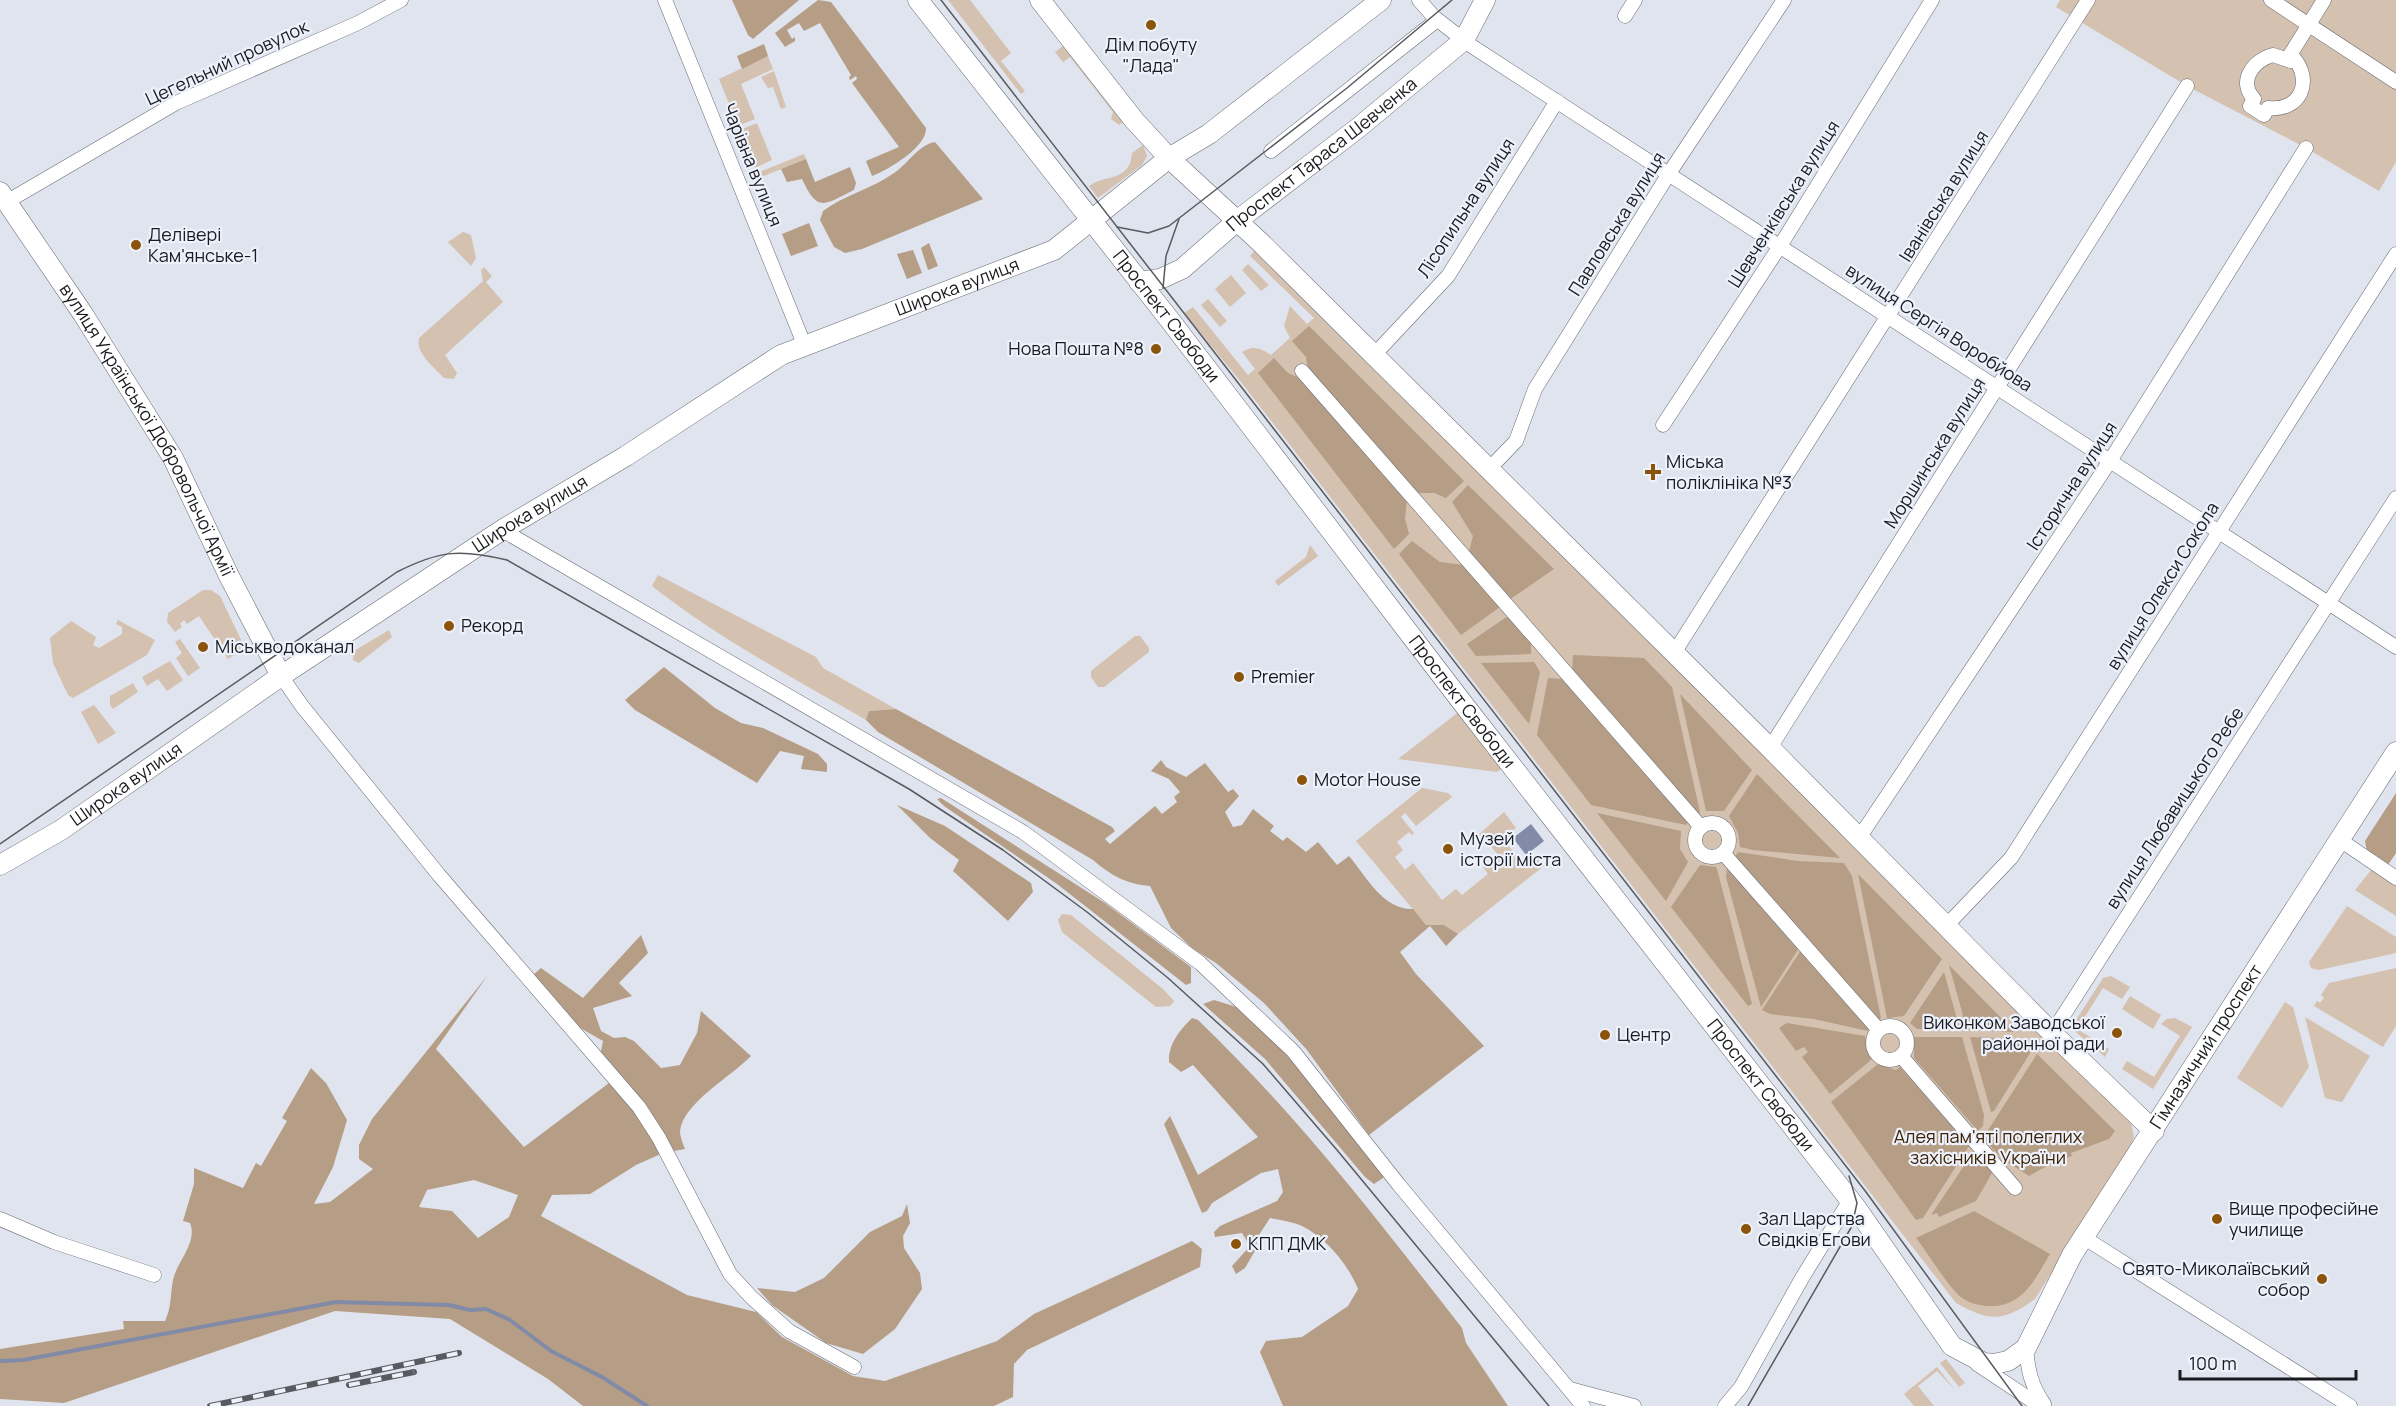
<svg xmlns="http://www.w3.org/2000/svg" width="2396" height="1406" font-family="Manrope,sans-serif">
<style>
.green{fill:#d4c1af}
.forest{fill:#b69d86;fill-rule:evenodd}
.water{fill:#818aa7}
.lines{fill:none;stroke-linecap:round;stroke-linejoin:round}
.stream{stroke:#818aa7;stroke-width:4}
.street-casing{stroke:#676b74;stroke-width:15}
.secondary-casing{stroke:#676b74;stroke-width:21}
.street{stroke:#fff;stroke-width:14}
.secondary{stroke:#fff;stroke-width:20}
.tram{stroke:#585a5f;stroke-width:1.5}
.rail-casing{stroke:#585a5f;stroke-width:6}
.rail{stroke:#edf1fb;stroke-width:4;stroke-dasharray:11;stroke-linecap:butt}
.poi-dot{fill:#8c540a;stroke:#edf1fb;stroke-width:2}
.labels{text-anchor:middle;stroke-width:4.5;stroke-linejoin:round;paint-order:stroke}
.poi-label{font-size:18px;fill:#1a1b1f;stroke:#edf1fb;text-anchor:start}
.street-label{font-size:18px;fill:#1a1b1f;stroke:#edf1fb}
.park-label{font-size:18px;fill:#3d2203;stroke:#edf1fb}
</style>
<rect width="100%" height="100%" fill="#e0e4ee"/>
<!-- green -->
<g class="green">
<path d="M948,0H970L1011,53L1001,61L1025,91L1021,94Z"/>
<path d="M2060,0H2396V162L2379,191L2306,148L2187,86L2056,7Z"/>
<path d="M1063,46L1123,122L1119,125L1111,119L1113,112L1070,57L1063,62L1055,52Z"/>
<path d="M768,56L773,69L741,84L755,119L738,126L719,79Z"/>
<path d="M774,71L786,107L781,109L773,87L768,88L761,77Z"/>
<path d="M757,123L772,160L755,168L740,130Z"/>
<path d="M1143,145L1147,156L1142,165L1098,198L1089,186C1106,174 1130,182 1132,153Z"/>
<path d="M804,154L806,159L759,178L757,173Z"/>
<path d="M463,232L471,235L476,258L471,266L448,242Z"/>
<path d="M1255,250L2130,1118L2134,1137L2127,1154L2035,1299C2003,1322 1990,1322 1956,1303L1241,382L1184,313L1193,307L1248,375L1255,369L1242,352C1254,345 1260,348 1271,355L1290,338L1284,326L1290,306L1307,324L1314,318L1250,256Z"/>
<path d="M1248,264L1269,285L1261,291L1242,270Z"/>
<path d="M484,267L492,276L486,282L503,302L445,355L457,373L454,379L444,378C435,368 415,353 419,338L483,281L481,270Z"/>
<path d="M1231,275L1246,293L1230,307L1215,289Z"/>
<path d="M1208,299L1227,321L1220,327L1201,305Z"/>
<path d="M1310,545L1318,556L1278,586L1275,581L1306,557Z"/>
<path d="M658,575L816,657L823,668L896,709L870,711L866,720C793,678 718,638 652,586Z"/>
<path d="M203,590H211L220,596L245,648L228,659L199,616L187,624L184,620L180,624L182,627L175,632L167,622L168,613Z"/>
<path d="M118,620L155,640L147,655L73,698L68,695L53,663L50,638L71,621L96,637L93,645L99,648L122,634V627L116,624Z"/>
<path d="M389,630L392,637L359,663L353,660L354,651Z"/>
<path d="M1135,636H1140L1149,648V652L1104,687H1098L1091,677V671Z"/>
<path d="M180,639L200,668L188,676L176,658L182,653L175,642Z"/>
<path d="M170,661L183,680L167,691L158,679L147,686L142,677Z"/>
<path d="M133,683L138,692L113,709L110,705V696Z"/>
<path d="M94,705L116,733L98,744L81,712Z"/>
<path d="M1460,711L1504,767L1497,772L1398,759Z"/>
<path d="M1422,788L1448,793L1452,797L1416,826L1405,813L1401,817L1414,833L1412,835L1409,832L1397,842L1403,850L1395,857L1405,870L1413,863L1442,900L1456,889L1462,895L1488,874L1483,867L1498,855L1490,845L1485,846L1488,843L1482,835L1477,836L1504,812L1516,828L1503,839L1523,864L1537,854L1545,865L1458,934L1444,925H1426L1356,841Z"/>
<path d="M2372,869L2396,883V916L2355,890Z"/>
<path d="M2347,906L2396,937V953L2319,970L2311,968L2309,962Z"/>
<path d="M1062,914L1071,915L1163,989L1174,1001L1170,1006L1156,1007L1062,932L1058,920Z"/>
<path d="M2396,968V1026L2383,1047L2314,1006L2317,1001L2320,1003L2324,998L2321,995L2329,983Z"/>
<path d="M2111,976L2130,987L2122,999L2103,988L2077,1029L2109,1049L2105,1057L2071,1028L2103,978Z"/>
<path d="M2130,996L2161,1015L2153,1029L2122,1009Z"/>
<path d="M2285,1002L2293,1007L2309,1067L2282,1108L2237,1078Z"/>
<path d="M2305,1017L2370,1056L2342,1102L2325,1098Z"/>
<path d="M2175,1018L2192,1027L2153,1089L2122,1069L2127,1061L2154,1077L2180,1036L2161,1024L2167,1019Z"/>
<path d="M1946,1359L1965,1383L1959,1387L1940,1363Z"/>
<path d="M1937,1367L1955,1390L1937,1371L1918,1386L1934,1406H1914L1904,1394Z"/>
</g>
<!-- forest -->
<g class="forest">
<path d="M732,0H799L753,39L748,35Z"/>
<path d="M818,0L831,2L926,128C927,147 888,170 872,176L866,161L899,147L852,83L857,79L856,76L850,80L849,78L851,75L820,23L804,31L799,23L787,30L792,39L795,37V41L785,47L775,33Z"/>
<path d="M764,44L768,56L742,69L737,56Z"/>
<path d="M935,142L983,199L862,249L845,253L834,247L820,220L823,211C844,195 872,189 894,173C908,164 918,145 935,142Z"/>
<path d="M806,159L815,182L850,167L856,183L854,190C825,204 818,214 802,179L787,182L781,169Z"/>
<path d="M809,223L818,246L791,256L782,234Z"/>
<path d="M929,243L938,266L928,270L921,248Z"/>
<path d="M913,250L922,273L907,279L897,254Z"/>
<path d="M1309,326L1464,481L1446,498L1434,493H1416L1308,370L1306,357L1292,341Z"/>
<path d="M1274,358L1288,373L1299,378L1407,499L1405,519L1409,534L1394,549L1258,373Z"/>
<path d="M1468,485L1554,569L1509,600L1469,552L1473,536L1452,502Z"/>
<path d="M1412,541L1440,562L1464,565L1500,607L1461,635L1399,554Z"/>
<path d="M1508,616L1531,642V654L1476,656L1467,644Z"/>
<path d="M1573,655L1644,658L1672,687L1700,812L1697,815L1572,672Z"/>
<path d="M1534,662L1540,672L1529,724L1481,663Z"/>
<path d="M664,667L715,708L741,723L763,728L818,754L827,764V772L801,769L804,756L780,751L757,783L635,710L625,700Z"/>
<path d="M1548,678L1563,679L1689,821L1686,825L1591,805L1537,735Z"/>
<path d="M1680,694L1752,770L1724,811H1706Z"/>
<path d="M896,709L1112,827L1115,831L1105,839L1110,844L1155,806L1162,814L1177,802L1174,797L1180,792L1169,779L1151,771L1161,760L1166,767L1186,777L1205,763L1228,792L1233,789L1239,796L1225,812L1233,827L1242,825L1253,809L1274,826L1270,831L1283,841L1287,837L1306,852L1318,842L1337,865L1349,856C1366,876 1383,910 1413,909L1426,925H1444L1458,934L1446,946L1430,926L1400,952L1416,974L1484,1046L1369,1135L1307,1050L1264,1003L1216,963L1193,949L1171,928L1150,886C1126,884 1112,876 1093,860L878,732L866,720L869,711Z"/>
<path d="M1757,774L1840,858L1753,850L1740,847L1738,833L1729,816Z"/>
<path d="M2396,793V853L2388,865L2367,852L2365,841Z"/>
<path d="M941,798L1105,903L1191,967V983L1186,985L1057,884L944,806L937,799Z"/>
<path d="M897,805L945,826L1031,883L1033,892L1008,921L953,871L959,860L930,838Z"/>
<path d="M1597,813L1681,831L1680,849L1688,862L1666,901Z"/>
<path d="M1738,852L1798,861L1844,863L1852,876L1881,1018L1878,1021L1734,858Z"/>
<path d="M1700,865L1716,867L1717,869L1752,1004L1748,1006L1671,907Z"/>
<path d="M1727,868L1799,948L1761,1007L1726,877Z"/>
<path d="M1858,874L1942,959L1904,1016L1887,1018Z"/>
<path d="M641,935L648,953L619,983L632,996L593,1008L601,1031L614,1038L625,1037L634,1041L661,1068L680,1065L697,1033L701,1011L751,1056C732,1076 683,1103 680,1131C680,1136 683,1144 685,1149L663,1153L636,1165L590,1194L552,1195L541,1216L687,1295L756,1312L782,1337L853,1376L885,1381L997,1341L1034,1314L1192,1241L1202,1249L1200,1267L1027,1350L1014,1364L1013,1397L994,1406H583L548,1379L450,1319L335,1311L64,1403L0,1399V1349L124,1329L123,1321H165C172,1306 170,1295 173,1280C177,1261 198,1243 190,1223L183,1221L194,1184V1168L243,1188L256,1163L261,1166L287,1121L282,1118L311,1068L326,1083L347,1120L333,1167L314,1204L330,1202L373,1169L359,1159V1145L372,1119L488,975L436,1049L524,1147L617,1077L600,1056L603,1041L575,1025L533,975L541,968L583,998ZM474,1180L518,1195L509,1217L478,1238L452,1211L419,1207L427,1190Z"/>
<path d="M1801,950L1868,1026V1031L1814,1019L1770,1014L1762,1010Z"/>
<path d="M1949,965L2015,1032L1967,1030Z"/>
<path d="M1944,972L1960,1030L1917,1029L1910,1023Z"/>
<path d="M1214,1000L1240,1008L1284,1052L1384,1173L1383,1178L1374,1184L1365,1177L1265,1059L1203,1004Z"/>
<path d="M1192,1018L1198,1020C1298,1116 1377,1219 1462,1328L1466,1343L1508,1406H1283L1260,1352L1266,1341L1302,1337L1348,1306L1358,1289C1348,1264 1326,1238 1302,1226C1293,1222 1280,1220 1270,1218L1257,1238L1256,1249L1245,1268L1236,1274L1232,1266L1250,1246L1242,1233L1215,1237L1214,1232L1220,1226L1277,1201L1283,1192L1278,1169L1261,1173L1212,1203L1207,1211L1202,1213L1164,1124L1170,1116L1198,1175L1258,1137L1193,1065L1181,1072L1169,1062C1168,1044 1180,1030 1192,1018Z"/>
<path d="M1787,1023L1865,1036L1871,1060L1830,1094L1802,1057L1808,1052L1804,1047L1796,1051L1779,1028Z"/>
<path d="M1914,1037H1962L1984,1115L1983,1126L1978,1131L1914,1058Z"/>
<path d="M1970,1037L2022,1039L2032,1050L1994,1111L1991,1112Z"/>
<path d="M2037,1054L2115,1131L2109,1139L2071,1153L2072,1156L2064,1159L2063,1157L2029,1176L2002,1159L1983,1138Z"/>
<path d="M1878,1064L1896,1070L1900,1067L1969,1146L1923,1218L1916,1220L1831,1102Z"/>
<path d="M1974,1151L1992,1173L1976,1201L1939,1217L1937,1213L1931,1215Z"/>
<path d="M907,1204L910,1223L903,1236L904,1248L920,1273L922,1289L895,1329L863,1354L826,1343L772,1305L757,1288L795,1292L824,1278L870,1232L902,1216Z"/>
<path d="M1974,1211L2050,1254C2034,1281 2022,1308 1987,1306C1978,1305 1968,1303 1961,1297C1948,1287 1928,1253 1916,1238Z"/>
</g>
<!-- water -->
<path class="water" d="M1531,824L1544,841L1526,855L1513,838Z"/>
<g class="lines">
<!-- stream -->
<path class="stream" d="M0,1361L23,1360L336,1302L449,1305L470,1310L486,1309L510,1320L551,1351L602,1377L647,1406"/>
<defs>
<g id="street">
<path d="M665,0L804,344"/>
<path d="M1419,0L1434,17L1470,45L2396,647"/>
<path d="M2271,0L2396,82"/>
<path d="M1625,16L1635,0"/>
<path d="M2273,55L2291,61L2293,57C2314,81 2300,112 2268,108L2264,115L2250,106L2254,99C2237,81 2254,60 2273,55Z"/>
<path d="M2292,59L2290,55L2324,0"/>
<path d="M1271,151L1437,20"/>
<path d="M8,201L176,103L358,23L401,0"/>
<path d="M1374,355L1448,276L1557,101"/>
<path d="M1302,371L1701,827"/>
<path d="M1663,425L1780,246L1932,0"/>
<path d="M1489,469L1516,441L1535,389L1668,175L1784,0"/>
<path d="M502,530L1023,832L1200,963L1293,1051L1399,1185L1583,1406"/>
<path d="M1674,653L2088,0"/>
<path d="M281,676L302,706L439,875L639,1107L659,1138L730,1274L751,1297L789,1331L854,1367"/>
<path d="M1770,748L2187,86"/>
<circle cx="1712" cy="840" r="17"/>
<path d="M1859,838L2110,461L2306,148"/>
<path d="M2340,840L2396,878"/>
<path d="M1724,854L1878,1029"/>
<path d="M1946,926L2011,858L2396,254"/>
<circle cx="1890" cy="1043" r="17"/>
<path d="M2052,1033L2396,498"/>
<path d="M1901,1056L2015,1188"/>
<path d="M0,1219L54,1242L154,1275"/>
<path d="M2083,1237L2350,1406"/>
<path d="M2026,1348C2028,1370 2031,1386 2044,1404"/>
<path d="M1977,1364L2040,1406"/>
<path d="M1570,1389L1634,1406"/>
<path d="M1725,1406L1741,1387L1802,1278L1850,1200"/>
</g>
<g id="secondary">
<path id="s1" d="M918,0L1169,319L1461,701L1857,1209L1952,1346L1984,1363L1993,1364L2008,1361L2026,1348L2072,1255L2396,752"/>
<path d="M1040,0L1134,120L1169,158L1260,242L1770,748L2052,1033L2154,1131"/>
<path id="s2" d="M0,192L83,314L173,458L229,576L281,676"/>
<path id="s3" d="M1139,282L1160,279L1182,269L1238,220L1358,128L1464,40L1485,0"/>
<path id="s4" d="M0,865L61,830L281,676L502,530L626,456L781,355L1054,250L1169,158L1209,134L1381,0"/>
</g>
</defs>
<!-- street casing -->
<use href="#street" class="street-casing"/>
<!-- secondary casing -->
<use href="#secondary" class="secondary-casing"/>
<!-- street -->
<use href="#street" class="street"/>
<!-- secondary -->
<use href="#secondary" class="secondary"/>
<!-- tram -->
<g class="tram">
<path d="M941,0L1866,1192L2022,1406"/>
<path d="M1117,227L1148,233L1169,226L1347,88L1452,0"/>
<path d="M1163,288L1166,256L1179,219"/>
<path d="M0,844L397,572C440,550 461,549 507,560L909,789L1003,850L1087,912L1168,978L1263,1064L1337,1150L1549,1406"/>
<path d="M1748,1406L1852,1226L1857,1203L1849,1176"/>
</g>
<defs>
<g id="rail">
<path d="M349,1385L414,1372"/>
<path d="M210,1406L459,1353"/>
</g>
</defs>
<!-- rail casing -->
<use href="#rail" class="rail-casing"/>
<!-- rail -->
<use href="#rail" class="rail"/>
</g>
<!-- markers -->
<g class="poi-dot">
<circle cx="1151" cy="25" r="6"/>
<circle cx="136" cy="245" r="6"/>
<circle cx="1156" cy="349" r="6"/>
<path d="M1650 463h6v6h6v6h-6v6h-6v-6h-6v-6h6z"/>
<circle cx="449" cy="626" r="6"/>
<circle cx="203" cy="647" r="6"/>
<circle cx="1239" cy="677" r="6"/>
<circle cx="1302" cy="780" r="6"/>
<circle cx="1448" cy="849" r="6"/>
<circle cx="2117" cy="1033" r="6"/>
<circle cx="1605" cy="1035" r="6"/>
<circle cx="2217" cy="1219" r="6"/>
<circle cx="1746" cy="1229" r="6"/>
<circle cx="1236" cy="1244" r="6"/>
<circle cx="2322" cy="1279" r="6"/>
</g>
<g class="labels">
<!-- poi labels -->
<g class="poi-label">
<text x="1151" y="51" text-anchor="middle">Дім побуту<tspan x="1151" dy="21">"Лада"</tspan></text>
<text x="148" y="241">Делівері<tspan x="148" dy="21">Кам'янське-1</tspan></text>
<text x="1144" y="355" text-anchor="end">Нова Пошта №8</text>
<text x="1666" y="468">Міська<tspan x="1666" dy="21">поліклініка №3</tspan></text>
<text x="461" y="632">Рекорд</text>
<text x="215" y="653">Міськводоканал</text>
<text x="1251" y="683">Premier</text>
<text x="1314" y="786">Motor House</text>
<text x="1460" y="845">Музей<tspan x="1460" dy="21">історії міста</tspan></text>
<text x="2105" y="1029" text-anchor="end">Виконком Заводської<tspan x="2105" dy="21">районної ради</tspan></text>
<text x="1617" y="1041">Центр</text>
<text x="2229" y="1215">Вище професійне<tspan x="2229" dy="21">училище</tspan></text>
<text x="1758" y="1225">Зал Царства<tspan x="1758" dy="21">Свiдкiв Егови</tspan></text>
<text x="1248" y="1250">КПП ДМК</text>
<text x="2310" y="1275" text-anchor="end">Свято-Миколаївський<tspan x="2310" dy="21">собор</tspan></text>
</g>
<!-- street labels -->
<g class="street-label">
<text transform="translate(227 63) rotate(-25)" y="6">Цегельний провулок</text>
<text dy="6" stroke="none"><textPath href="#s3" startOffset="226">Проспект Тараса Шевченка</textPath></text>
<text transform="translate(752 165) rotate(68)" y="6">Чарівна вулиця</text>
<text transform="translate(1944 196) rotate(-58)" y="6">Іванівська вулиця</text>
<text transform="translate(1784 204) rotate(-58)" y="6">Шевченківська вулиця</text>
<text transform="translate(1466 208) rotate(-57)" y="6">Лісопильна вулиця</text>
<text transform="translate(1617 224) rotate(-58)" y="6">Павловська вулиця</text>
<text dy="6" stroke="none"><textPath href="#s4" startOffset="1122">Широка вулиця</textPath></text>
<text dy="6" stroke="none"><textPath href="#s1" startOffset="402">Проспект Свободи</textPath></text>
<text transform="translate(1939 328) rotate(33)" y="6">вулиця Сергія Воробйова</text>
<text dy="6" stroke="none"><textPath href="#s2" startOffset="280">вулиця Української Добровольчої Армії</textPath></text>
<text transform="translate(1935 453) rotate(-58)" y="6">Моршинська вулиця</text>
<text transform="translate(2072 486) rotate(-57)" y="6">Історична вулиця</text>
<text dy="6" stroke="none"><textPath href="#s4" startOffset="636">Широка вулиця</textPath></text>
<text transform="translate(2163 586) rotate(-58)" y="6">вулиця Олекси Сокола</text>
<text dy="6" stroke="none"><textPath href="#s1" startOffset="888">Проспект Свободи</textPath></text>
<text dy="6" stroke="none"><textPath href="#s4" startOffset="150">Широка вулиця</textPath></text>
<text transform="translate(2175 808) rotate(-57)" y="6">вулиця Любавицького Ребе</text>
<text dy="6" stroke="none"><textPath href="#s1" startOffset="2132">Гімназичний проспект</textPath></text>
<text dy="6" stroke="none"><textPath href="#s1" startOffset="1374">Проспект Свободи</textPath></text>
</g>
<!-- park labels -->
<g class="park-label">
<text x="1988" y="1143">Алея пам'яті полеглих<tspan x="1988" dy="21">захісників України</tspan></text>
</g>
</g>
<!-- scale -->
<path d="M2180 1370v9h176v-9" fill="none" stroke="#1a1b1f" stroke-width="3"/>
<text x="2189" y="1370" font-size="18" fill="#1a1b1f" stroke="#edf1fb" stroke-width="4.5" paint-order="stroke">100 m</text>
</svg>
